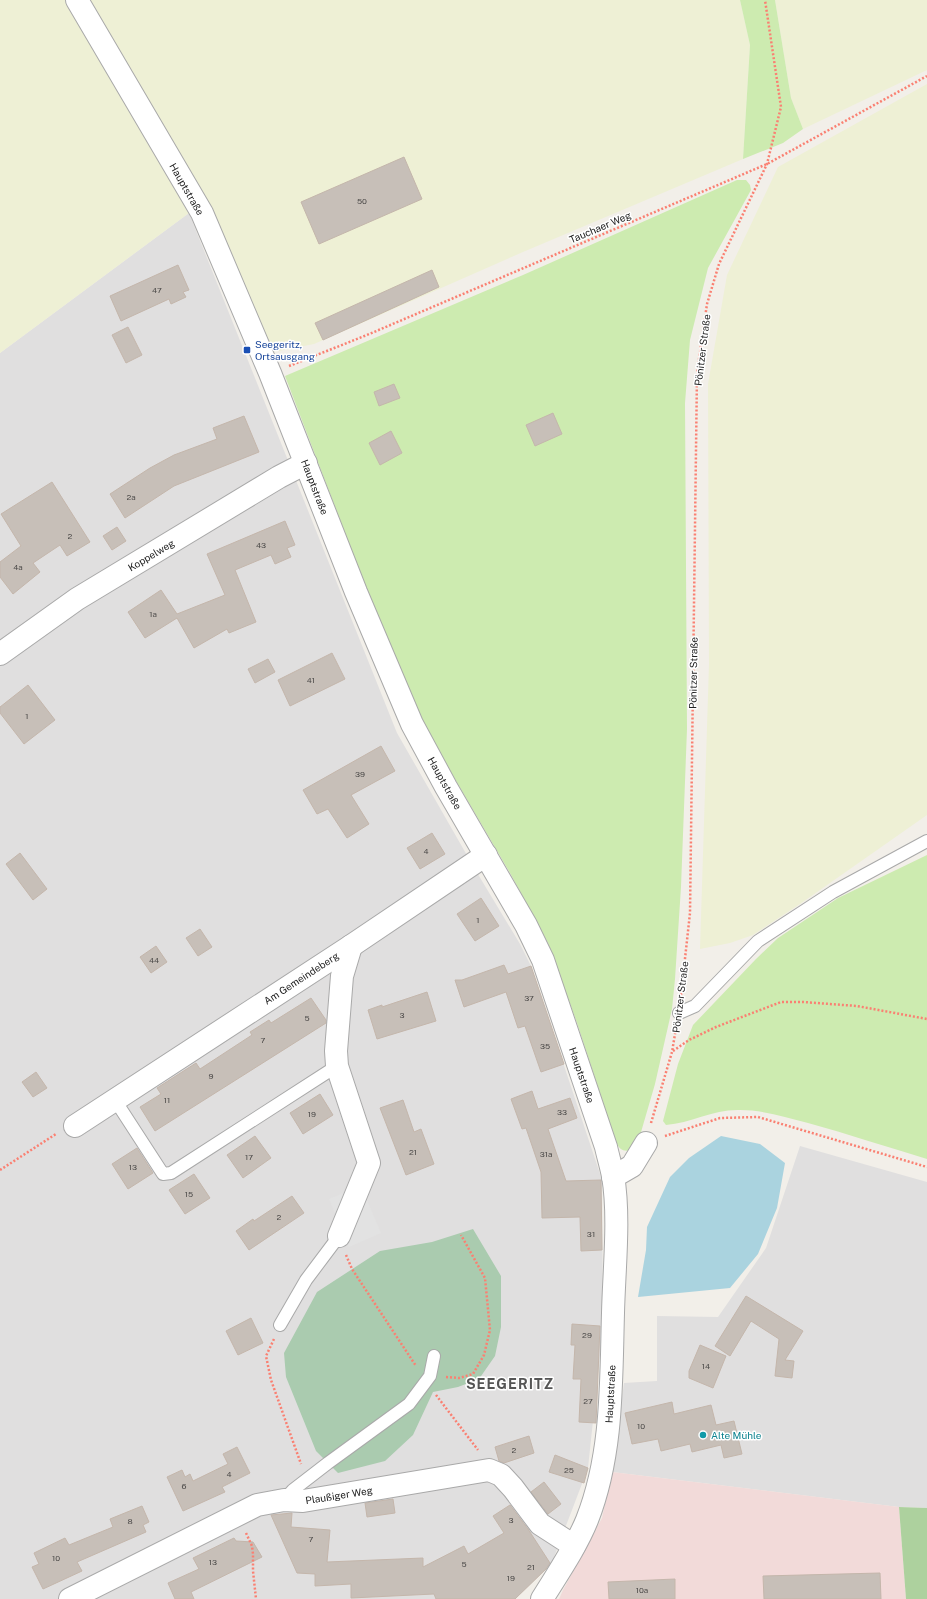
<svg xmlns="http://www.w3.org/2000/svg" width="927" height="1599" font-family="'Public Sans',sans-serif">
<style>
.residential{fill:#e0dfdf}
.commercial{fill:#f2dad9}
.farmland{fill:#eef0d5}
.grass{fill:#cdebb0}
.forest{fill:#add19e}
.cemetery{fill:#aacbaf}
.parking{fill:#e2e2e2}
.water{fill:#aad3df}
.building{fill:#c7bfb8;stroke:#c4b6ab}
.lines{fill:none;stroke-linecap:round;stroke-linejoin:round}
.service-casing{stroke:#a9a9a9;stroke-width:14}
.minor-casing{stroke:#a9a9a9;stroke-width:24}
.tertiary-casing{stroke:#a9a9a9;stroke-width:24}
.path{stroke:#fa8072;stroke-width:2.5;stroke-dasharray:2 2;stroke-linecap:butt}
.service{stroke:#fff;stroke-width:12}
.minor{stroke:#fff;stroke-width:22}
.tertiary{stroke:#fff;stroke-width:22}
.transit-dot{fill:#1a4fb4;stroke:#fff;stroke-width:1.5}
.culture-dot{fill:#0f9aa8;stroke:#fff;stroke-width:1.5}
.labels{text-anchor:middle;stroke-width:3;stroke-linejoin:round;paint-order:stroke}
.number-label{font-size:8px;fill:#4b4948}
.street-label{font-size:10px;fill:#222;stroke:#fff}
.transit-label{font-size:10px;fill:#164399;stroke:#fff;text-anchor:start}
.culture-label{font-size:10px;fill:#0d838f;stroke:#fff;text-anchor:start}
.district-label{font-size:14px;font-weight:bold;letter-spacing:1px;fill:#555;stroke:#fff}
</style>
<rect width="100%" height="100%" fill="#f2efe9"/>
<!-- residential -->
<g class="residential">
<path d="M189,213L397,733L476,871L520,944L531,966L602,1180L603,1326L588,1468L551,1565L515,1599H0V353Z"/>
<path d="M800,1146L927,1182V1508L899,1507L612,1472L624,1383L657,1381V1316L718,1317L766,1248Z"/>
</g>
<!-- commercial -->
<path class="commercial" d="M612,1472L899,1507L906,1599H559L563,1590L602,1518Z"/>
<!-- farmland -->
<g class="farmland">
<path d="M0,0H65L189,213L0,353Z"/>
<path d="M86,0H740L750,45L743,159L523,252L314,344L274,352L208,210Z"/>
<path d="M775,0H927V70L803,129L791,98Z"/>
<path d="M927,84V815L800,904L753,935L730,943L700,949L709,664L708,384L727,275L778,167Z"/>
</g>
<!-- grass -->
<g class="grass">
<path d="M740,0H775L791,98L803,129L783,143L743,159L750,45Z"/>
<path d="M737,180H746L750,185L751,190L708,268L690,340L685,403L687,729L681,887L675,979L672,1009L655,1084L639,1139L632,1150C623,1152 620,1150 616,1142L577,1023L548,943L510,873L428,733L379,622L285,376L523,275Z"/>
<path d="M927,855V1159C887,1147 848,1134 808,1123C785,1117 763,1110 740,1110C714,1109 691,1123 666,1125L663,1121L678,1064L693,1025L756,959L778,938L838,898Z"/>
</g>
<!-- forest -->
<path class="forest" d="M899,1507L927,1508V1599H906Z"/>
<!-- cemetery -->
<path class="cemetery" d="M473,1229L501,1276V1327L495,1356L479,1379L458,1387L433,1392L413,1435L385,1461L338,1473L316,1451L286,1377L284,1353L317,1292L380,1251L432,1242Z"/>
<!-- parking -->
<path class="parking" d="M361,1186L381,1233L349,1247L329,1199Z"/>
<!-- water -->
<path class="water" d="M721,1136L760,1144L785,1163L777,1208L758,1254L730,1288L638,1297L646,1250L647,1227L670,1177L689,1158Z"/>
<!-- building -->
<g class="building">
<path d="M404,157L422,199L319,244L301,202Z"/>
<path d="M178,265L189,290L183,292L186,297L171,304L169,299L121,321L110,296Z"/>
<path d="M432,270L439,287L323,340L315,323Z"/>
<path d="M128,327L142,355L126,363L112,335Z"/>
<path d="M394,384L400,398L379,406L374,392Z"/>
<path d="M553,413L562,434L535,446L526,425Z"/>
<path d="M244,416L259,452L174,486L125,518L110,494L150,468L174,455L217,439L213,428Z"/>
<path d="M391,431L402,453L380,465L369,443Z"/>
<path d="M52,482L90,542L67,556L60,545L33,563L40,572L13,594L0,577V562L21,546L1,514Z"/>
<path d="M285,521L295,545L287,548L291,557L275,564L271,555L235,570L256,622L229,633L227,629L194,648L177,618L145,638L128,612L161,590L177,614L225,595L207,554Z"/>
<path d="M117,527L126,541L112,550L103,536Z"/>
<path d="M332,653L345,679L290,706L278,680Z"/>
<path d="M268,659L275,672L255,683L248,669Z"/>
<path d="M28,685L55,720L24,744L0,713V707Z"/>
<path d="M381,746L395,771L351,795L369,824L347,838L328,809L317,814L303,790Z"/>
<path d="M432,833L445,854L420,869L407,848Z"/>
<path d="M20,853L47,889L33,900L6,864Z"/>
<path d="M481,898L499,926L475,941L457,914Z"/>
<path d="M200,929L212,947L198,956L186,938Z"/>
<path d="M156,946L167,962L151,973L140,957Z"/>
<path d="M504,965L508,974L531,966L564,1064L541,1072L525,1026L518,1028L506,992L464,1007L455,980H462Z"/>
<path d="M427,992L436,1021L377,1039L368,1010L382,1005V1007Z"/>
<path d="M311,998L326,1020V1023L155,1131L140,1107L161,1094L157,1088L196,1063L200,1069L252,1035L250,1032L269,1020L271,1023Z"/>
<path d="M36,1072L47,1088L33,1097L22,1082Z"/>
<path d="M532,1091L538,1109L570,1098L577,1118L548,1129L566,1181L601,1180L602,1250L581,1251L580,1217L542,1218L541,1172L526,1128L522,1129L511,1099Z"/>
<path d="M320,1094L333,1115L303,1134L290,1113Z"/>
<path d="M403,1100L414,1132L421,1129L434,1164L406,1175L380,1108Z"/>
<path d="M255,1136L271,1158L243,1178L227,1155Z"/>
<path d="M137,1148L153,1173L128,1189L112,1164Z"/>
<path d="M194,1174L210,1198L185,1214L169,1190Z"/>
<path d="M292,1196L304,1213L249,1250L236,1231L253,1219L254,1221Z"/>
<path d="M746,1296L803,1331L785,1360L794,1361L792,1378L775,1376L779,1339L751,1321L730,1356L715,1346Z"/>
<path d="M251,1318L263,1343L238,1355L226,1331Z"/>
<path d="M572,1324L600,1326L596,1423L579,1422L581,1379H573L575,1345H571Z"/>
<path d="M700,1345L726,1356L713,1388L689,1378V1371Z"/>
<path d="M672,1402L674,1414L711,1405L716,1425L734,1421L742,1454L724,1458L721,1445L692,1452L690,1444L661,1451L658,1439L632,1444L625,1413Z"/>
<path d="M529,1436L534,1453L504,1463L499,1461L495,1447Z"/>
<path d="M237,1447L250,1473L222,1487L225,1492L183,1511L167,1477L182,1470L185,1477L190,1474L193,1481L228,1464L223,1454Z"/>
<path d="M555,1455L588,1468L584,1483L549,1472Z"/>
<path d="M544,1482L561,1504L548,1514L531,1492Z"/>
<path d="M393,1499L395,1513L367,1517L365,1503Z"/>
<path d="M510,1505L528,1529L550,1563L546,1569L515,1599H436L434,1594L351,1598V1584L315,1586V1574L297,1573L271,1515L292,1513L291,1527L330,1530L327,1562L423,1558V1567L464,1546L468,1554L504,1533L493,1516Z"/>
<path d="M142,1506L149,1522L143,1525L146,1532L77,1562L82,1571L43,1589L32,1567L39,1564L34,1553L65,1538L69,1545L113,1527L110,1519Z"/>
<path d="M234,1538L236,1541L253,1542L262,1557L191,1592L194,1599H175L168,1583L199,1569L193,1558Z"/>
<path d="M880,1573L881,1599H764L763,1576Z"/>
<path d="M675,1579V1599H609L608,1582Z"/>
</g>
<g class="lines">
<defs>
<g id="service">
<path d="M679,1013L695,1006L758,941L833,892L927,841"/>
<path d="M115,1100L163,1174L171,1173L337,1066"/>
<path d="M280,1325L306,1280L339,1236"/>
<path d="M284,1500L293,1490L328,1463L409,1404L430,1376L434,1356"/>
</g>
<g id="minor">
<path d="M0,654L77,599L279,477L306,463"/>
<path d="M75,1126L351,946L486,855"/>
<path d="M613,1177L632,1166L646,1143"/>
<path d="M339,1236L369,1163L337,1066L336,1051L342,976L351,946"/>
<path d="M70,1599L257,1505L284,1500L303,1501L489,1470L501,1475L513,1488L540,1524L574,1546"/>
</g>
<path id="tertiary" d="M77,0L202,213L270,373L356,592L412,724L446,787L526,925L543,960L606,1147C608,1156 611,1166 613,1176C620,1217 614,1270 613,1313C611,1382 613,1454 587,1520C576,1547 558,1573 542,1599"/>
</defs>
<!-- service casing -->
<use href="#service" class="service-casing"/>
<!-- minor casing -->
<use href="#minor" class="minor-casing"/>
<!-- tertiary casing -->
<use href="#tertiary" class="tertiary-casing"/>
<!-- path -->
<g class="path">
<path d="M289,366L367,335L767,164L927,76"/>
<path d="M681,995L690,913L697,373L707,304L719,264L767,164L781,107L765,0"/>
<path d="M673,1051L689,1040L716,1027L781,1002H803L857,1006L927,1019"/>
<path d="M651,1123L672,1052L676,1028"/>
<path d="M665,1136L720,1118L758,1117L927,1167"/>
<path d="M0,1170L56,1134"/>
<path d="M346,1255L352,1269L416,1366"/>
<path d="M274,1339L266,1356L271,1380L301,1464"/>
<path d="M446,1377L459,1378L473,1374L484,1355L490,1330L485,1278L461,1235"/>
<path d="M436,1395L478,1450"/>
<path d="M246,1533L252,1546L253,1554V1571L256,1599"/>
</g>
<!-- service -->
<use href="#service" class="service"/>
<!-- minor -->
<use href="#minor" class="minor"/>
<!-- tertiary -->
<use href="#tertiary" class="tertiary"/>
</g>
<!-- markers -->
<rect class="transit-dot" x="243" y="346" width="8" height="8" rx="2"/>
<circle class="culture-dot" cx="703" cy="1435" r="4"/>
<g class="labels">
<!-- number labels -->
<g class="number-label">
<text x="362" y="204">50</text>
<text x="157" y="293">47</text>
<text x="131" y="500">2a</text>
<text x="70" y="539">2</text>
<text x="261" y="548">43</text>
<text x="18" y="570">4a</text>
<text x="153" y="617">1a</text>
<text x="311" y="683">41</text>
<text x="27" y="719">1</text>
<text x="360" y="777">39</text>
<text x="426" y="854">4</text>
<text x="478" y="923">1</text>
<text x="154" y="963">44</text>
<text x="529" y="1001">37</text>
<text x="402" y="1018">3</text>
<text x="307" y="1021">5</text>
<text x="263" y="1043">7</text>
<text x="545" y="1049">35</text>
<text x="211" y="1079">9</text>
<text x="167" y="1103">11</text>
<text x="562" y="1115">33</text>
<text x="312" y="1117">19</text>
<text x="413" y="1155">21</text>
<text x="546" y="1157">31a</text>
<text x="249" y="1160">17</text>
<text x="133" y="1170">13</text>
<text x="189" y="1197">15</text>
<text x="279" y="1220">2</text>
<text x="591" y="1237">31</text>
<text x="587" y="1338">29</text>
<text x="706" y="1369">14</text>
<text x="588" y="1404">27</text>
<text x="641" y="1429">10</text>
<text x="514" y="1453">2</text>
<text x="569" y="1473">25</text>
<text x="229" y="1477">4</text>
<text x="184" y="1489">6</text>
<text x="511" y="1523">3</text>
<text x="130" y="1524">8</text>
<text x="311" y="1542">7</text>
<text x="56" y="1561">10</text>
<text x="213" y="1565">13</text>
<text x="464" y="1567">5</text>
<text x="531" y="1570">21</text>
<text x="511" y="1581">19</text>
<text x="642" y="1593">10a</text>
</g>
<!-- street labels -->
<g class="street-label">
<text transform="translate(187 189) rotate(60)" y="4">Hauptstraße</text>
<text transform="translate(600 227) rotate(-23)" y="4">Tauchaer Weg</text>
<text transform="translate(702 350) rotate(-83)" y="4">Pönitzer Straße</text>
<text transform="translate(315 487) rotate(69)" y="4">Hauptstraße</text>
<text transform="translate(151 555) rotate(-31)" y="4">Koppelweg</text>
<text transform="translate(693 673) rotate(-89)" y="4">Pönitzer Straße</text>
<text transform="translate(445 783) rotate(61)" y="4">Hauptstraße</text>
<text transform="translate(301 978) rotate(-33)" y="4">Am Gemeindeberg</text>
<text transform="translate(680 997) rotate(-83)" y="4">Pönitzer Straße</text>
<text transform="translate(582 1075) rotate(71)" y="4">Hauptstraße</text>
<text transform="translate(610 1394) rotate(-87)" y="4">Hauptstraße</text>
<text transform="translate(339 1495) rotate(-9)" y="4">Plaußiger Weg</text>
</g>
<!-- transit labels -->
<g class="transit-label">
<text x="255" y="348">Seegeritz,<tspan x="255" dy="12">Ortsausgang</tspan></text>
</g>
<!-- culture labels -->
<g class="culture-label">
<text x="711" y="1439">Alte Mühle</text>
</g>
<!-- district labels -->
<g class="district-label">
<text x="510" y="1389">SEEGERITZ</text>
</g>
</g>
</svg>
